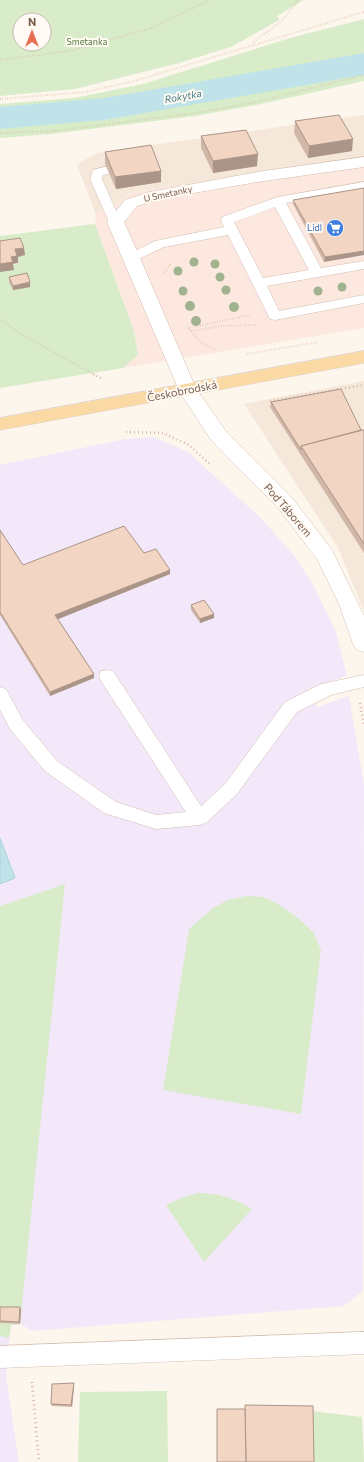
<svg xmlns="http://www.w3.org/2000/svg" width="364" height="1462" font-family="Commissioner,sans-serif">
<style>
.residential{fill:#f5e8da}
.commercial{fill:#fde8e0}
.education{fill:#f3e8fa}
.green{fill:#d8ecc9;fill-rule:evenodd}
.water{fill:#bfe3e8;stroke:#a5d3da}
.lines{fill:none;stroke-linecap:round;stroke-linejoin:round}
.river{fill:#bfe3e8;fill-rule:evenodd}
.lane-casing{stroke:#d1beb0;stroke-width:1}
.street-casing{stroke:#d1beb0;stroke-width:1}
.secondary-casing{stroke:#d6c0b0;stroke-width:1}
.primary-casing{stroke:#dad1cd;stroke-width:1}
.path-far2{stroke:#d9b8a5;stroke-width:2;stroke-dasharray:0.5 2;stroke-linecap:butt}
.path-far1{stroke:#d9b8a5;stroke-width:2.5;stroke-dasharray:1 3;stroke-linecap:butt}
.path{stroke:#d9b8a5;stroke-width:3;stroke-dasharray:1 3.5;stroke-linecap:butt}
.lane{fill:#fff;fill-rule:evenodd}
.street{fill:#fff;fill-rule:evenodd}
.secondary{fill:#fff;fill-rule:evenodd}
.primary{fill:#fbd9a5;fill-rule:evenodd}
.tree{fill:#a0b28e}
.wall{fill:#d1b7a8}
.shaded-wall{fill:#aa9588}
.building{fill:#f3d5c3;stroke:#aa9588}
.labels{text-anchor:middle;stroke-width:4;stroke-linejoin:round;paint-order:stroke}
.far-park-label{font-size:9px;fill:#537a41;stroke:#fffaf3}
.far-street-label{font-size:9px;fill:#7a5c4d;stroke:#fffaf3}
.far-shop-label{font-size:9px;fill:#366cbe;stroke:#fffaf3;text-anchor:end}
.far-water-label{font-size:10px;font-style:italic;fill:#437c86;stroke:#fffaf3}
.street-label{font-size:11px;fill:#7a5c4d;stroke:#fffaf3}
</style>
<rect width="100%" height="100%" fill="#fdf6ec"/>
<!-- residential -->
<g class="residential">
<path d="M364,115V163L133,192L96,215L77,165L96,153Z"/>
<path d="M364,381V611L338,548L244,404Z"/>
</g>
<!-- commercial -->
<path class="commercial" d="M364,163V328L123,368L138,355L134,331L95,224L96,215L133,192Z"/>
<!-- education -->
<path class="education" d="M154,437L188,452L262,519L296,558L314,586L336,632L347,676L308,689L317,707L349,696L364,784L363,1291L344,1306L33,1331L20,1324L11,1325L6,1376L19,1462H0V465L125,439Z"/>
<!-- green -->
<g class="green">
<path d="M0,0H304L277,16L279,20L231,47L179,63L75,89L0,96ZM20,20H44V44H20Z"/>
<path d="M364,19V81L261,104L195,116L51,134L0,138V104L74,98L143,84L290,38Z"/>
<path d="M95,224L134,331L138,355L123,368L0,388V272L12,265L18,264L16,257L24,255L0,249V236Z"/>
<path d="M65,884L20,1324L11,1325L9,1338L0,1336V906Z"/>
<path d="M246,896L263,897L276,903L297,917L314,933L321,950L301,1114L163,1090L189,929L213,908L228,900Z"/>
<path d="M198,1193C219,1193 234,1198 252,1209L204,1262L166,1205L181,1198Z"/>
<path d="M167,1391L168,1462H78L80,1392Z"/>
<path d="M311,1411L362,1417L364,1462H313Z"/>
</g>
<!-- water -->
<path class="water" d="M0,838L15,878L0,884Z"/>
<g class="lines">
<!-- river -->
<path class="river" d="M364,53V75L104,120L0,129V107L104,98Z"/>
<defs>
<g id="lane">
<path d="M108,166L112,167L114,170L112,173L103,175L102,179L121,222L120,225H110L109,222L90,179L93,170Z"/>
<path d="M364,182V190L286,203L321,268L364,261V269L267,286L279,311L364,295V303L275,320L270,319L228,235L164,247L132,262L127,261L125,258L127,255L155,241L224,227L221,220L222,217L278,197ZM275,207L309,270L263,278L234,222Z"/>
<path d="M107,670L113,671L201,806L225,784L285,702L321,684L364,675V687L331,695L297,712L237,794L206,823L200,825L156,829L104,813L45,771L10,729L0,710V687L6,689L22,719L57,761L116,802L156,815L186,812L101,681L99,676L101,671Z"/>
<path d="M364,1332V1354L0,1368V1346Z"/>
</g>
<path id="street" d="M364,157V167L257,182L159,199L137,206L124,222L140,258L197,391L195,395L188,397L181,395L107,222L125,200L150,192L257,172Z"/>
<path id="secondary" d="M188,385L195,387L225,430L293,499L332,550L364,616V652L357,650L353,644L339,604L317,559L279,509L211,440L179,391L181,387Z"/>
<path id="primary" d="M364,351V363L0,430V418Z"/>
</defs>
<!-- lane casing -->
<use href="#lane" class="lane-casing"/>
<!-- street casing -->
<use href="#street" class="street-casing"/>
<!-- secondary casing -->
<use href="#secondary" class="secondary-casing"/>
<!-- primary casing -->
<use href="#primary" class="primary-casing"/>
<!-- path-far2 -->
<g class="path-far2">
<path d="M252,43L283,20L298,0"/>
<path d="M0,60L70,51L151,28L210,0"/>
<path d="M0,99L85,92L134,81L364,12"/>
<path d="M0,133L54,131L195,113L256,102L364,75"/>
<path d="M164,273L171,263"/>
<path d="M0,319L19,333L95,375"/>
<path d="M188,328L250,315"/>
<path d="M189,329L200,342L216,350"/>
<path d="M191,331L222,326L256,325"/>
<path d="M247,354L318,342"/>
</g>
<!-- path-far1 -->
<g class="path-far1">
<path d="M93,374L103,379"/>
<path d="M270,401L364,385"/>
<path d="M126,432L163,433L189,445L211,465"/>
<path d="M360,703L364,726"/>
</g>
<!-- path -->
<path class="path" d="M32,1382L39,1462"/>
<!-- lane -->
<use href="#lane" class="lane"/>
<!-- street -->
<use href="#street" class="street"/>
<!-- secondary -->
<use href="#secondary" class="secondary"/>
<!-- primary -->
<use href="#primary" class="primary"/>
</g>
<!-- trees -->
<g class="tree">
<circle cx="194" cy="262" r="4.5"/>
<circle cx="215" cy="264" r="4.5"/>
<circle cx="178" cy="271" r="4.5"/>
<circle cx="220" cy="277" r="4.5"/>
<circle cx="342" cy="287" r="4.5"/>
<circle cx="226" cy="290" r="4.5"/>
<circle cx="183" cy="291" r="4.5"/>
<circle cx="318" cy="291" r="4.5"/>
<circle cx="190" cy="306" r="5"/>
<circle cx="234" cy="307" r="5"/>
<circle cx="196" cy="321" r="5"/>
</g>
<!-- wall -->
<g class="wall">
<path d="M295,121L352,151L308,158L294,133Z"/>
<path d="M201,136L257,166L213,173L201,148Z"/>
<path d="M105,152L161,182L116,189L105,164Z"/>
<path d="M364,188L324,262L293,204V200Z"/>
<path d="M9,277L30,282V287L13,290L9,282Z"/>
<path d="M271,402L361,430H364V553L270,407Z"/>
<path d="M0,530L23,565L144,553L170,570V574L58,619L94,674V678L50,696L0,615Z"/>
<path d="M191,605L214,618L200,623L191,610Z"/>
<path d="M0,1307L21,1310L20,1324L0,1323Z"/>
<path d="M74,1386L72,1407L52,1406L51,1404Z"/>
</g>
<!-- shaded-wall -->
<g class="shaded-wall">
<path d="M353,139L352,151L308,158L309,146Z"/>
<path d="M258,154L257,166L213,173V161Z"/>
<path d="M161,171V182L116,189L115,177Z"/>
<path d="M24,248L25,255L18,257V263L13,264L14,270L0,272V264L11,257L15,249Z"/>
<path d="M364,251V255L324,262L325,257Z"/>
<path d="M30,282V287L13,290V286Z"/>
<path d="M170,570V574L56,620L55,615Z"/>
<path d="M214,614V618L200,623V619Z"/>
<path d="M94,674V678L50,696V692Z"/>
<path d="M20,1307L21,1310L20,1324L19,1322Z"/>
<path d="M74,1383V1386L72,1407L71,1405Z"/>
</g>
<!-- building -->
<g class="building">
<path d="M339,115L353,139L309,146L295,121Z"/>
<path d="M246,130L258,154L213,161L201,136Z"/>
<path d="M151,145L161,171L115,177L105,152Z"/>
<path d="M364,188V251L325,257L293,200Z"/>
<path d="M20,238L24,248L15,249L17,256L11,257L13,262L0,264V241Z"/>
<path d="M27,273L30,282L13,286L9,277Z"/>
<path d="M341,389L361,430L301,446V450L271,402Z"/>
<path d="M363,430H364V544L301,446Z"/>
<path d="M124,526L144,553L156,549L170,570L55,615L94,674L50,692L0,612V530L23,565Z"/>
<path d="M204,600L214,614L200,619L191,605Z"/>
<path d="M0,1307H20L19,1322L0,1321Z"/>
<path d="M74,1383L71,1405L51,1404L52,1384Z"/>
<path d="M245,1405L313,1406L314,1462H246Z"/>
<path d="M217,1409H245L246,1462H217Z"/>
</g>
<!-- icons -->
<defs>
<symbol id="supermarket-disc" viewBox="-11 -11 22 22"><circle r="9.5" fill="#3f7fe0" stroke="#fffaf3"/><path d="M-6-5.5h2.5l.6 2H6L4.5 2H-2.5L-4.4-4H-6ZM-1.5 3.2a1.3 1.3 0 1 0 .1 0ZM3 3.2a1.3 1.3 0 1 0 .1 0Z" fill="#fff"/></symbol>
</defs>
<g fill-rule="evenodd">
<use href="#supermarket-disc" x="325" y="218" width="20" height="20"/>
</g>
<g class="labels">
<!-- far-park labels -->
<g class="far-park-label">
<text x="87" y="45">Smetanka</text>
</g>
<!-- far-street labels -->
<g class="far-street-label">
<text transform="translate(168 194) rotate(-12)" y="3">U Smetanky</text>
</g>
<!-- far-shop labels -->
<g class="far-shop-label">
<text x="322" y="231">Lidl</text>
</g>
<!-- far-water labels -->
<g class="far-water-label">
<text transform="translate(183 96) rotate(-10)" y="4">Rokytka</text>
</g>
<!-- street labels -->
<g class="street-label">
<text transform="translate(182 391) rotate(-11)" y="4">Českobrodská</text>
<text transform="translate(288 510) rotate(49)" y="4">Pod Táborem</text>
</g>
</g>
<!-- north arrow -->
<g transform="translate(32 32)"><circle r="19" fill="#fffaf3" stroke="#cabbb1"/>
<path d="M0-3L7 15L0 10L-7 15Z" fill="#e76f51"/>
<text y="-6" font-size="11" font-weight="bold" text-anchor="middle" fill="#7a5c4d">N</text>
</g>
</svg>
